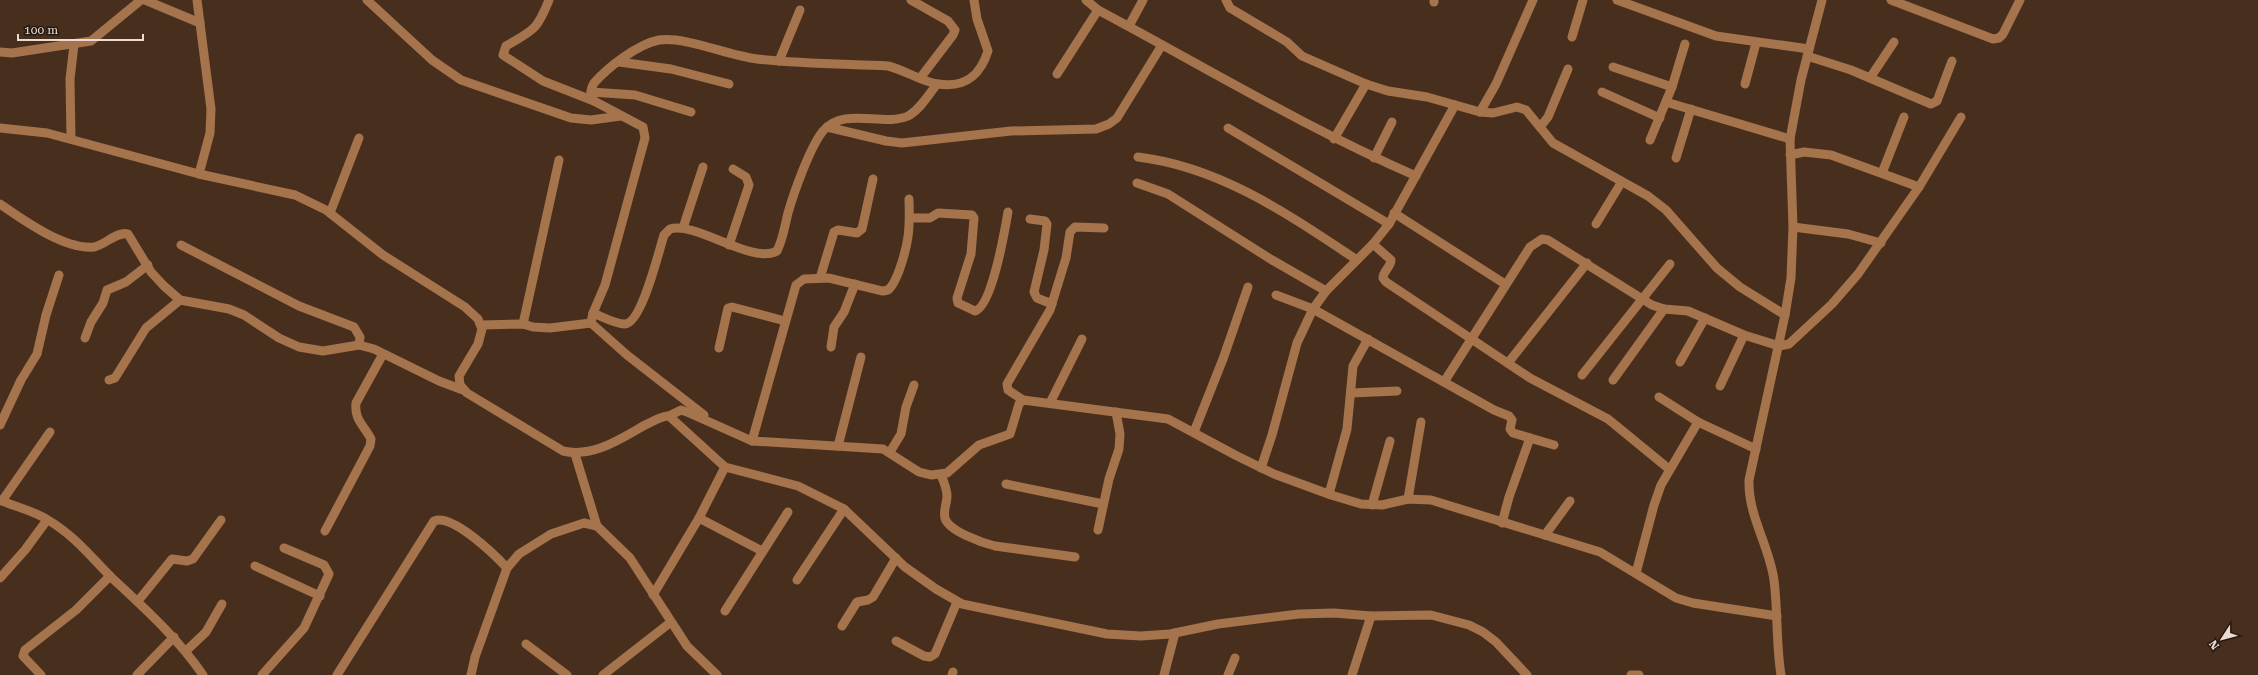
<svg xmlns="http://www.w3.org/2000/svg" width="2258" height="675" font-family="'Roboto Serif',serif">
<style>
.lines{fill:none;stroke-linecap:round;stroke-linejoin:round}
.minor{stroke:#a5734c;stroke-width:9}
</style>
<rect width="100%" height="100%" fill="#482f1d"/>
<g class="lines">
<!-- minor -->
<g class="minor">
<path d="M145,0L200,23"/>
<path d="M197,0L211,109L210,133L199,174"/>
<path d="M367,0L432,60L461,80L571,118L591,120L621,116"/>
<path d="M549,0C537,30 534,30 506,46L503,55L543,81L594,101"/>
<path d="M911,0L948,21L955,30L953,35L921,77"/>
<path d="M1086,0L1098,10C1205,67 1304,127 1416,176"/>
<path d="M1226,0L1230,8L1287,42L1302,56L1366,84L1388,91L1427,97L1480,112L1493,113L1517,107L1526,110L1553,143L1648,196L1666,210L1717,268L1740,287L1785,315"/>
<path d="M1617,0L1716,36L1809,49"/>
<path d="M1891,0L1993,39L1999,38L2003,34L2020,0"/>
<path d="M1434,2V0"/>
<path d="M1129,26L1143,0"/>
<path d="M1572,37L1583,0"/>
<path d="M0,52L12,53L91,41L141,0"/>
<path d="M1807,56L1851,70L1931,104L1937,101L1952,61"/>
<path d="M779,61L800,10"/>
<path d="M619,62L671,69L729,84"/>
<path d="M1613,67L1672,87"/>
<path d="M1057,74L1098,10"/>
<path d="M1870,78L1894,42"/>
<path d="M1745,84L1756,43"/>
<path d="M591,92L635,95L691,112"/>
<path d="M1602,92L1660,118"/>
<path d="M1666,102L1790,139"/>
<path d="M1480,112L1496,84L1533,0"/>
<path d="M827,127L886,141L902,143L1011,131L1096,129L1109,124L1117,118L1162,45"/>
<path d="M1540,127L1548,117L1568,69"/>
<path d="M0,128L47,133L199,174L295,195L326,210L383,255L465,307L478,319L482,329L478,344L459,376L460,385L467,393L563,451C593,458 620,439 645,425C653,422 660,416 669,416L725,467L798,486L844,509L905,567L936,589L962,604L1107,634L1141,636L1170,634L1218,624L1299,614L1334,613L1371,616L1431,615L1469,625L1483,632L1496,642L1527,675"/>
<path d="M1228,128L1389,224"/>
<path d="M71,139L70,79L74,45"/>
<path d="M1334,139L1366,84"/>
<path d="M1650,140L1672,87L1685,44"/>
<path d="M1790,155L1804,152L1831,155L1919,187"/>
<path d="M1138,157C1221,167 1289,215 1357,260"/>
<path d="M1374,158L1392,122"/>
<path d="M1676,158L1691,109"/>
<path d="M1882,173L1904,117"/>
<path d="M1137,183L1168,194L1272,260L1326,291"/>
<path d="M0,204C23,220 65,250 94,247C105,245 117,231 128,234L151,272L164,286L180,300L229,309L244,315L279,338L299,347L323,351L359,345L374,349L439,381L463,390"/>
<path d="M330,213L359,138"/>
<path d="M1394,213L1505,284"/>
<path d="M910,218H930L938,213L972,215L974,218L971,254L957,298L958,303L975,311C992,307 1005,229 1008,212"/>
<path d="M1030,219L1045,221L1047,224L1044,250L1034,292L1037,298L1052,304"/>
<path d="M1596,224L1621,183"/>
<path d="M1793,227L1848,234L1881,243"/>
<path d="M683,228L703,167"/>
<path d="M1373,244L1391,260C1391,267 1383,271 1383,278L1386,282L1530,378L1608,419L1669,469"/>
<path d="M181,245L299,306L354,327L360,337L359,345"/>
<path d="M729,245L749,185L746,177L733,169"/>
<path d="M820,278L834,232L838,230L857,233L862,229L873,179"/>
<path d="M1276,295L1313,309L1494,410L1509,416L1512,420L1510,429L1513,433L1554,445"/>
<path d="M593,313C603,317 615,324 625,324C642,323 659,250 664,235L670,229C696,221 752,265 777,251C783,239 785,225 788,213C794,192 810,147 823,131C844,106 883,127 908,116C920,110 929,94 937,84"/>
<path d="M523,324L559,160"/>
<path d="M482,325L523,324L533,327L550,328L591,323"/>
<path d="M85,338L91,322L103,303L107,290L126,282L148,265"/>
<path d="M831,347L834,327L844,312L855,284"/>
<path d="M719,348L728,308L732,307L785,321"/>
<path d="M1680,362L1705,318"/>
<path d="M1508,363L1587,263"/>
<path d="M1582,375L1670,264"/>
<path d="M109,380L115,378L146,328L180,300"/>
<path d="M1613,380L1664,309"/>
<path d="M1444,382L1530,247L1542,239L1548,240L1652,305L1664,309L1688,311L1744,335L1779,346L1789,344L1832,304L1858,274L1919,187L1961,117"/>
<path d="M1720,386L1744,335"/>
<path d="M1351,393L1397,391"/>
<path d="M1659,397L1698,422L1756,449"/>
<path d="M1023,400L1008,390L1007,384L1050,310L1066,258L1070,232L1075,227L1104,228"/>
<path d="M1050,403L1082,339"/>
<path d="M704,415L627,355L591,323L593,313L605,285L645,138L643,127L594,101C590,94 590,90 594,83C608,67 638,44 659,40C685,36 729,56 757,59C801,64 845,64 888,66C905,70 922,82 938,84C965,88 980,76 988,51L977,19L974,0"/>
<path d="M669,416L681,410L687,412L752,441L883,449L919,472L931,475L947,473L979,445L1010,434L1019,404L1023,400L1168,419L1237,456L1274,474L1331,495L1361,504L1382,505L1408,499L1431,500L1600,552L1676,598L1693,603L1777,616"/>
<path d="M0,425L21,380L37,354L46,315L59,275"/>
<path d="M1194,432L1223,359L1248,287"/>
<path d="M752,441L796,285L804,279L829,278L883,291L888,290C894,285 896,278 899,271C909,243 910,229 909,199"/>
<path d="M838,446L861,357"/>
<path d="M890,452L901,434L906,407L914,385"/>
<path d="M575,454L597,526"/>
<path d="M1261,468L1272,435L1297,343L1313,309L1326,291L1373,244L1389,224L1455,105"/>
<path d="M941,475C944,482 947,489 947,496C947,503 943,511 945,518C948,531 983,543 995,546L1075,557"/>
<path d="M1006,484L1103,504"/>
<path d="M1329,494L1347,429L1353,366L1368,339"/>
<path d="M1408,499L1421,422"/>
<path d="M0,500C16,507 34,511 48,520C75,536 90,556 111,577C144,608 177,637 203,675"/>
<path d="M2,501L50,432"/>
<path d="M1372,505L1390,441"/>
<path d="M699,518L762,551"/>
<path d="M1502,523L1509,497L1530,438"/>
<path d="M1098,530L1109,479L1119,449L1120,434L1116,412"/>
<path d="M325,531L370,446L371,439C364,425 354,420 356,403L383,354"/>
<path d="M1545,535L1570,501"/>
<path d="M255,566L320,596"/>
<path d="M1636,573L1654,505L1661,485L1698,422"/>
<path d="M0,578L25,550L47,520"/>
<path d="M797,580L844,509"/>
<path d="M653,595L699,518L725,467"/>
<path d="M138,601L172,559L187,561L193,559L221,520"/>
<path d="M725,611L788,512"/>
<path d="M842,626L857,602L868,600L873,597L896,558"/>
<path d="M896,641L924,656L930,657L935,654L957,602"/>
<path d="M526,644L567,675"/>
<path d="M186,651L206,632L222,604"/>
<path d="M41,675L23,656L25,650L76,610L110,576"/>
<path d="M137,675L174,637"/>
<path d="M262,675L304,628L329,574L324,565L284,548"/>
<path d="M337,675L434,521C452,513 495,555 507,568"/>
<path d="M471,675L475,657L507,568L519,554L551,534L584,523L597,526L630,558L687,646L717,675"/>
<path d="M603,675L671,622"/>
<path d="M952,675L953,672"/>
<path d="M1164,675L1175,633"/>
<path d="M1228,675L1235,658"/>
<path d="M1352,675L1371,616"/>
<path d="M1631,675H1639"/>
<path d="M1781,675C1776,644 1778,612 1774,580C1769,545 1748,516 1749,480L1785,315L1791,278L1793,227L1790,139L1801,80L1822,0"/>
</g>
</g>
<!-- north arrow -->
<g transform="translate(2222 639) rotate(234)" stroke="#251a12" stroke-width="3" paint-order="stroke">
<path d="M0-3L7 15L0 10L-7 15Z" fill="#ebdbd0"/>
<text y="-6" font-size="11" font-weight="bold" text-anchor="middle" fill="#ebdbd0">N</text>
</g>
<!-- scale -->
<path d="M18 34v6h125v-6" fill="none" stroke="#ebdbd0" stroke-width="2"/>
<text x="24" y="34" font-size="12" fill="#ebdbd0" stroke="#251a12" stroke-width="3" paint-order="stroke">100 m</text>
</svg>
